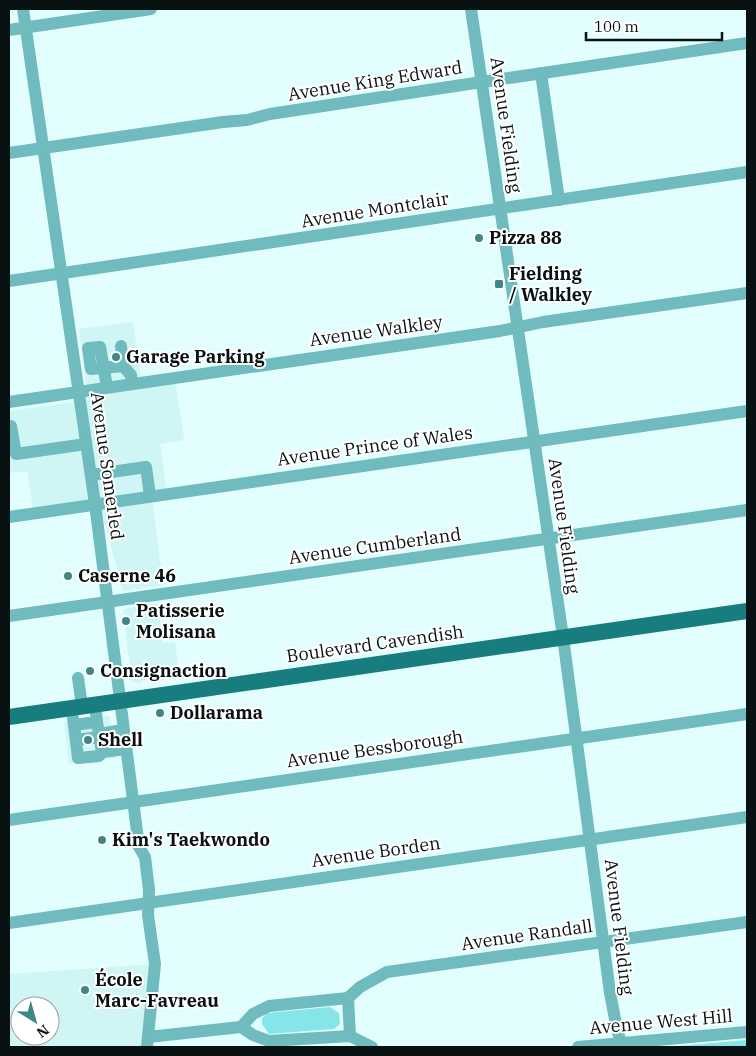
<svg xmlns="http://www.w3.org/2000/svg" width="756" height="1056" font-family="'IBM Plex Serif',serif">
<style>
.built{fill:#d0f5f5;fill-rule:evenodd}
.green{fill:#85e5e8}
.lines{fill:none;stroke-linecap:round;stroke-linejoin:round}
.minor{stroke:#6fbbbd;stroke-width:12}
.major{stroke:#187d7f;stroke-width:16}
.poi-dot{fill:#3e8688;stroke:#fff;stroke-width:2}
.labels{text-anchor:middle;stroke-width:4;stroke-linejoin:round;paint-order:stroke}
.street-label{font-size:18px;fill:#091212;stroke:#fff}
.poi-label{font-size:18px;font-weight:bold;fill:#091212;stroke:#fff;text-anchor:start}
</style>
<rect width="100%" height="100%" fill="#e3fefe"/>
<!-- built -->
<g class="built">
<path d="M133,322L142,388L176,384L184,440L160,444L167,493L152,496L163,585L123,591L99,501L33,510L27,471L9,473V411L88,400L79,329Z"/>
<path d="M158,603L163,643L175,642L180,677L147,682L146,680L141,681V683H135L132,681L123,611L127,608Z"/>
<path d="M104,716H108L110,719L116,758L69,764L64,722Z"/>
<path d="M155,964L147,1047H9V974ZM20,1006H50V1036H20Z"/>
</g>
<!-- green -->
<g class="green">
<path d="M330,1007L339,1013L340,1024L334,1029L269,1034L262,1024V1018L267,1013Z"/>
<path d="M747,1040V1047H667Z"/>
</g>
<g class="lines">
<!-- minor -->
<g class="minor">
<path d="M23,9L95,504L139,847L145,857L149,890L148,915L155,964L147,1047"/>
<path d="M471,9L563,637L610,993L617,1029L622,1047"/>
<path d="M9,30L151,9"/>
<path d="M541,73L559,200"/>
<path d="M9,153L223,122L247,120L270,114L495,80L747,43"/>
<path d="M9,281L747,172"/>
<path d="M121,346L123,366"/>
<path d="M107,387L100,347L88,348L91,369L123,366L131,375L132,384"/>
<path d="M9,402L500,331L543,322L747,293"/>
<path d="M11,426L16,454L86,444"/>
<path d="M91,475L146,467L150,496"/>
<path d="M9,517L747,411"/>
<path d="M9,616L747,510"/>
<path d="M78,678L82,706"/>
<path d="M73,718L74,725L97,722L95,704"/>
<path d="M97,722L102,752L126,749"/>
<path d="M74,725L78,758L99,756L102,752"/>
<path d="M99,734L123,730"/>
<path d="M76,740L99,737"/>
<path d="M9,820L747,714"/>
<path d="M9,923L747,817"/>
<path d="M348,998L350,1036"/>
<path d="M241,1027L253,1014L269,1006L348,998L360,987L387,972L747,922"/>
<path d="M148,1037L241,1027L253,1035L269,1041L350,1036L372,1047"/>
<path d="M578,1047L747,1032"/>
</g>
<!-- major -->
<path class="major" d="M9,717L747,611"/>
</g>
<!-- markers -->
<g class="poi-dot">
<circle cx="479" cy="238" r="5"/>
<rect x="494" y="279" width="10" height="10" rx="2.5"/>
<circle cx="116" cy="357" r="5"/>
<circle cx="68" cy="576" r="5"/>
<circle cx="126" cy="621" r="5"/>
<circle cx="90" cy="671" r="5"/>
<circle cx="160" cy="713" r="5"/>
<circle cx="88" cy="740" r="5"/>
<circle cx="102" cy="840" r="5"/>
<circle cx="85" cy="990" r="5"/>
</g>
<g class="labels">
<!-- street labels -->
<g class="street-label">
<text transform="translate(375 81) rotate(-9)" y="6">Avenue King Edward</text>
<text transform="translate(506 125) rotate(82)" y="6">Avenue Fielding</text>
<text transform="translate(375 210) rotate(-9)" y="6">Avenue Montclair</text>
<text transform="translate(376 331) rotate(-8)" y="6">Avenue Walkley</text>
<text transform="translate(375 446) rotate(-8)" y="6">Avenue Prince of Wales</text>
<text transform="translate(107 466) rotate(82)" y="6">Avenue Somerled</text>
<text transform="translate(564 526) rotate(82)" y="6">Avenue Fielding</text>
<text transform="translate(375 546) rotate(-8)" y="6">Avenue Cumberland</text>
<text transform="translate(375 644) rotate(-8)" y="6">Boulevard Cavendish</text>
<text transform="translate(375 749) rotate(-8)" y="6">Avenue Bessborough</text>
<text transform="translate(376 852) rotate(-8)" y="6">Avenue Borden</text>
<text transform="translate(619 927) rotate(83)" y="6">Avenue Fielding</text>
<text transform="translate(527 935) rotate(-8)" y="6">Avenue Randall</text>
<text transform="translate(661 1022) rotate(-5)" y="6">Avenue West Hill</text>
</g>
<!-- poi labels -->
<g class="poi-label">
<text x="489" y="244">Pizza 88</text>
<text x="509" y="280">Fielding<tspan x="509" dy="21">/ Walkley</tspan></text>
<text x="126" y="363">Garage Parking</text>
<text x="78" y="582">Caserne 46</text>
<text x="136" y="617">Patisserie<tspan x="136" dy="21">Molisana</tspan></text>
<text x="100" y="677">Consignaction</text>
<text x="170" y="719">Dollarama</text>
<text x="98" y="746">Shell</text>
<text x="112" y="846">Kim's Taekwondo</text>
<text x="95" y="986">École<tspan x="95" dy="21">Marc-Favreau</tspan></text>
</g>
</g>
<!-- border -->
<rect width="756" height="1056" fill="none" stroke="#091212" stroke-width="20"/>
<!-- north arrow -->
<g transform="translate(35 1021) rotate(143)"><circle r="24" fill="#ffffff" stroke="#9da0a0"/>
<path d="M0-4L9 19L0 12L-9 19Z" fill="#3e8688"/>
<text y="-8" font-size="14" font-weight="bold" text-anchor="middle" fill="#091212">N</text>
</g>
<!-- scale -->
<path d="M586 32v8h136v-8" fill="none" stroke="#091212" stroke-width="2.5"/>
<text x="594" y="32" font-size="15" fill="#091212" stroke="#ffffff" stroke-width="4" paint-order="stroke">100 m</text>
</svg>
